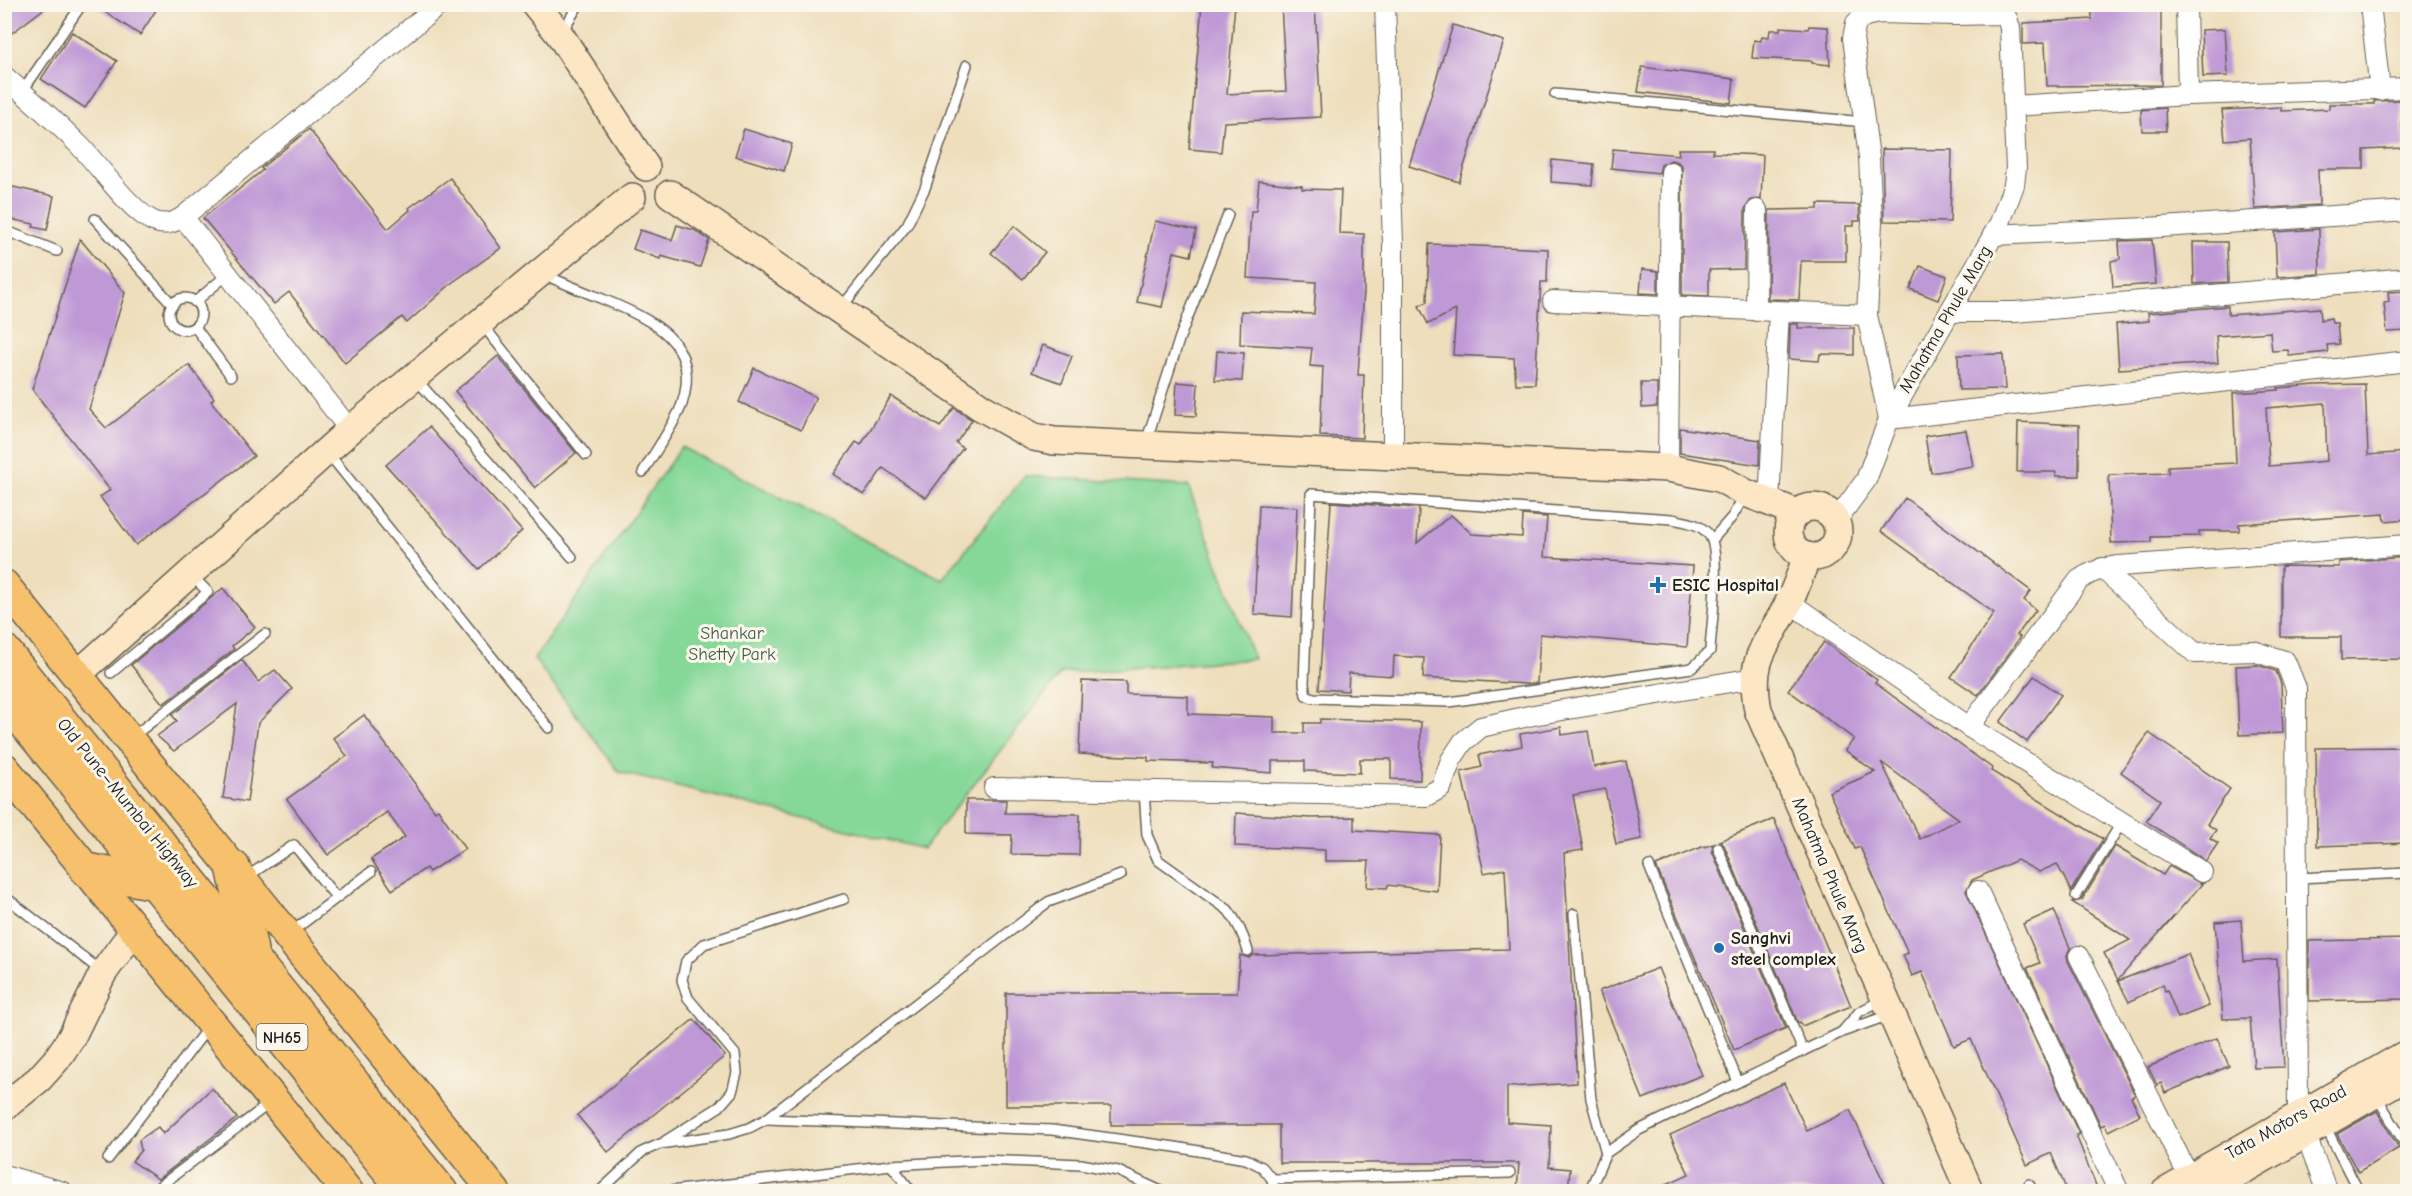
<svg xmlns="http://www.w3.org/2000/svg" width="2412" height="1196" font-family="'Comic Neue',sans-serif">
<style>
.green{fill:#86d899;stroke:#517a5a;stroke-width:1.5}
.building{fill:#bf98d6;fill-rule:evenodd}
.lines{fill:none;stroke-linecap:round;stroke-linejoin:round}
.lane-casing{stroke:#666054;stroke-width:12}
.street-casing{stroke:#666054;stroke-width:22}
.secondary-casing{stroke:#666054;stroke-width:30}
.primary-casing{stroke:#666054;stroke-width:33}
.highway-casing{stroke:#666054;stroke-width:36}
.lane{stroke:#fff;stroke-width:9}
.street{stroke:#fff;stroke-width:20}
.secondary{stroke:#fce6c4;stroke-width:27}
.primary{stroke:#f7c06c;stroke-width:30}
.highway{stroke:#f7c06c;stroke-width:33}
.poi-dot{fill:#1f6fb2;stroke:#fbf7ec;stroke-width:2}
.labels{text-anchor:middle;stroke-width:6;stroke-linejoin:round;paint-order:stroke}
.shield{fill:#fbf7ec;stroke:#5f5e5a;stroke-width:1.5}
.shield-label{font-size:16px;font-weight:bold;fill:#1c1c1c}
.street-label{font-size:18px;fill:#1c1c1c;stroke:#fbf7ec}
.poi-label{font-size:18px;font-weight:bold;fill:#1c1c1c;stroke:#fbf7ec;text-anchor:start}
.park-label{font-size:18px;fill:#415e48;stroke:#fbf7ec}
</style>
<rect width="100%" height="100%" fill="#fbf7ec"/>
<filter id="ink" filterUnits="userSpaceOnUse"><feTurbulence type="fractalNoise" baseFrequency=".0167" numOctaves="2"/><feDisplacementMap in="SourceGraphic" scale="12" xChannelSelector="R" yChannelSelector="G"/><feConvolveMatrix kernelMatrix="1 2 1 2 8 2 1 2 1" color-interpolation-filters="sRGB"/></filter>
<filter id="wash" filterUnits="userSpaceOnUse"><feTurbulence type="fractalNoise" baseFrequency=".008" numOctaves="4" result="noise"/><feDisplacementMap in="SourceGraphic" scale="24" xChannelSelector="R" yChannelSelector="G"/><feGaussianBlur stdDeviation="1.35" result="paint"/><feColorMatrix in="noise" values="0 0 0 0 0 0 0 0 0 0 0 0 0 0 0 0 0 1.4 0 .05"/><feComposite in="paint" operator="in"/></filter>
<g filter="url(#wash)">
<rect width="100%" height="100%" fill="#eedebc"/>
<!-- green -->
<path class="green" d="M681,447L942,579L1025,476L1188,486L1254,659L1061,673L923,849L619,772L534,659Z"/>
<g id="blocks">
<!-- building -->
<g class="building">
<path d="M4,4H50L12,33L4,23Z"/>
<path d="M93,4H160L140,35Z"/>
<path d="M1202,4H1235L1227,94L1286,91L1281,4H1315L1321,117L1224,122L1221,152L1189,149Z"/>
<path d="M2091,4H2161V85L2047,86L2045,43L2023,44V23L2092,19Z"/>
<path d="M1453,25L1504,41L1459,182L1409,166Z"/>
<path d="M1809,26L1828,27L1830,65L1812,63V61L1752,58L1754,40L1761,41L1762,36L1769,37L1770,30H1780V27L1808,29Z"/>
<path d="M2225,29L2228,76L2203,77L2201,30Z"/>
<path d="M72,32L117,61L85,108L41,79Z"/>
<path d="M1642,67L1734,79L1731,103L1638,92Z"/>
<path d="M2401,100L2403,148L2364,150V169H2318L2319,205L2255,209L2250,138L2225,140L2222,110L2281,107V111L2329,109V104H2374V101Z"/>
<path d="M2165,108L2166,131H2142L2141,110Z"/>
<path d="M309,129L388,229L410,210L409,208L450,178L501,248L453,282L407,323L402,317L345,363L289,292L274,304L203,218L263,170L261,168Z"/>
<path d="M744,129L792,144L784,171L735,156Z"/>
<path d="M1613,149L1679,155L1678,149H1713V153L1763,155L1761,199L1751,200L1745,209L1744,269L1709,270V296L1682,295V167L1678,162L1671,160L1661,165L1659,173L1611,168Z"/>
<path d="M1882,149L1952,150L1950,222L1884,221Z"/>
<path d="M1552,160L1594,164L1592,185L1551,182Z"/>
<path d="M1259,181L1302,186V189L1341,190L1339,233L1364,234V291L1358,375H1364L1362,438L1320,436L1323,367L1310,366L1312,348L1240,344L1241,311L1314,314L1316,282L1247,278L1251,211H1256Z"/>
<path d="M4,185L54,196L47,230L33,227L34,224L4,218Z"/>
<path d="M1818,204L1859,205L1860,221H1854V226H1846V261H1801L1799,300L1768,299L1769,210L1818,209Z"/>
<path d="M1155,221L1196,230L1191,256L1174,252L1162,307L1137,302Z"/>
<path d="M677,225L694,230L709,240L700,267L661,256L660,259L633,249L640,230L672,240Z"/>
<path d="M1014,226L1045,252L1023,279L991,253Z"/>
<path d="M2319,229L2320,274L2277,277L2275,232Z"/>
<path d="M80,239L125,293L89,409L106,428L189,365L214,398L211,401L254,456L136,545L100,497L110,490L32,389Z"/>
<path d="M2152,240L2156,284L2113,287L2111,261L2120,259L2119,241Z"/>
<path d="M2193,242H2227L2228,282L2194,284Z"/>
<path d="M1429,244L1548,249L1547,282H1541L1535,384H1516L1514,358L1453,355L1456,310L1428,324L1419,306L1427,302Z"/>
<path d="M1920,266L1947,276L1938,300L1910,289Z"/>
<path d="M1642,269L1658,271V294L1640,293Z"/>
<path d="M2408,291V331L2387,332L2384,303L2389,302L2388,292Z"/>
<path d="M2228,306V315L2320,308L2321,320L2331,318L2332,323H2337L2339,344L2327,345L2328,352L2289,356L2288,350L2272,351L2270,332L2216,336L2218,363L2119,369L2116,324L2149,321L2148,313Z"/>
<path d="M1790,324H1798V328H1854V355L1820,354L1819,361L1789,359Z"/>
<path d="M1043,345L1072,356L1062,383L1032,372Z"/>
<path d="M1217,351L1244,353L1242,381L1215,380Z"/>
<path d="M2003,354L2005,389L1959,390L1958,355Z"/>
<path d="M498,356L576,453L535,488L455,391Z"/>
<path d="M754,368L816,397L801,430L739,402Z"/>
<path d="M1177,382L1198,384L1196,416L1175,415Z"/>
<path d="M1641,383H1657V407L1642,408Z"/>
<path d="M2365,384L2368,455L2408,452V519L2385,521L2384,514L2239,524V531H2199V536L2151,537V542L2111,543L2109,475L2168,473V466L2236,463L2233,393L2279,390L2278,388L2316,385ZM2325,403L2327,461L2269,466L2266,408Z"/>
<path d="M891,396L940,427L954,408L972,420L956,443L963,448L926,498L883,468L864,495L833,474L856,442L861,445Z"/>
<path d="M2018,422L2079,425V476H2056V472H2017Z"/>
<path d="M429,427L522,531L479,569L386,465Z"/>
<path d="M1680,428L1760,440L1759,465L1680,453Z"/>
<path d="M1966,430L1973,466L1931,473L1925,436Z"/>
<path d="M1905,498L2031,591L2024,600L2036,610L2017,635L2020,637L2010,652L1978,695L1951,677L1994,613L1881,531Z"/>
<path d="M1331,502L1419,508L1417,543L1451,515L1472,534L1522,537L1523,515L1547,517L1544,557L1693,566L1687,647L1540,634L1537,683L1527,684L1423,678L1424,658L1394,656L1393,676L1349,673L1348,691L1319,689Z"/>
<path d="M1259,505L1297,507L1292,617L1254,614Z"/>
<path d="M2408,557V659L2341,660V637H2281V566L2339,567V562Z"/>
<path d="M223,588L255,627L232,646L234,649L163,704L131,665Z"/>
<path d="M1824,642L1877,680L1875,683L1992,768L1991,771L2103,839L2071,891L2057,864L2039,872L2017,860L1972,880L1966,891L2079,1134L2076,1135L2097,1188L2088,1191H2067L2051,1153L2027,1165L1971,1039L1954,1046L1922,972L1912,976L1903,955L1908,953L1860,847L1855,849L1829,792L1875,772L1845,750L1854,739L1788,690ZM1881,762L1959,819L1920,839Z"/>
<path d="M242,660L258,682L275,670L292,689L258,723L247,802L223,798L237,704L174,751L157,736L177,721L172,715Z"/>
<path d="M2257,665L2276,671L2281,684L2283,733L2239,735L2236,666Z"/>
<path d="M2034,676L2061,695L2027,742L2000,722Z"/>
<path d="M1082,681L1126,682V694L1188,696V714L1274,717V733H1304V723H1320V719L1421,722L1420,780L1391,779V759H1360V773L1305,771V761H1272V773L1212,768L1213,763L1148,761V757L1079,754Z"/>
<path d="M364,715L435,811L438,809L465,849L429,872L426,868L392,890L371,859L405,837L387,812L328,855L287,799L347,756L333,738Z"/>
<path d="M1561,727L1562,735L1588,731L1594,767L1626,761L1642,839L1616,844L1605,789L1573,795L1583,850L1564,853L1577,1083L1507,1087V1122L1551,1125L1549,1167L1570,1169L1568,1191H1517L1519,1163H1279V1125H1111V1106H1006V993H1237L1240,955L1249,958L1253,955L1509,949L1505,869L1484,873L1461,772L1482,767L1479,755L1522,746L1520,734Z"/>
<path d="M2149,733L2230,789L2207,824L2216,830L2210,838L2218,843L2206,861L2146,821L2160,800L2121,772Z"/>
<path d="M2401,747L2408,843L2317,846L2316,748Z"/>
<path d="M966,800H1006L1005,813L1080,814L1079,855L1011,854L1012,835L966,834Z"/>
<path d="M1236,813L1310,818L1354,817V830L1440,835L1437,891L1388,885L1387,888L1367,887L1369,861H1325V850L1235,846Z"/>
<path d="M1774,819L1851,1006L1802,1026L1800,1022L1798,1023L1724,845L1719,841Z"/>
<path d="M1713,844L1712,851L1786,1028L1734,1050L1656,866L1704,846V847Z"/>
<path d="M2115,846L2163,875L2169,866L2202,884L2118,980L2104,953L2130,940L2072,902L2082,900Z"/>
<path d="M2054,910L2070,948L2067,955L2068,961L2135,1095L2131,1097L2140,1115L2108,1131L2105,1124L2101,1126L2027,968L2040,963L2023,924Z"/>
<path d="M2241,920L2244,961L2277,959L2284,1067L2254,1068L2250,1018L2223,1019L2215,922Z"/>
<path d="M2408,939V999L2309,1001V941Z"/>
<path d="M2188,954L2209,1006L2178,1018L2167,990L2165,991L2163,984L2129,1002L2118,981Z"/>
<path d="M1658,968L1702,1075L1643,1099L1599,991Z"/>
<path d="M694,1019L725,1056L608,1152L577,1115Z"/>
<path d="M2217,1038L2229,1066L2165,1093L2161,1083L2157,1085L2148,1067Z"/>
<path d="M1784,1083L1807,1131L1850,1110L1888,1191H1651L1689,1174L1670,1135Z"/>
<path d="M212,1088L237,1118L158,1179L132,1161L141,1150L139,1140L158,1127L163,1134Z"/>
<path d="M2377,1111L2399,1148L2358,1172L2337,1134Z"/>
</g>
</g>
</g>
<g filter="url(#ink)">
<use href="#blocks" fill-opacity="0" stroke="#666054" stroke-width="1.5"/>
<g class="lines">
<defs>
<g id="lane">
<path d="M561,33L579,4"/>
<path d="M22,92L82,4"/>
<path d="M1555,94L1865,122"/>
<path d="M95,219L173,305"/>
<path d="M4,230L57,251"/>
<path d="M545,275C565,284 585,292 605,300C652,320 702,342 682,404C675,424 654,453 643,472"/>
<circle cx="185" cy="314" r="16"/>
<path d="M195,302L228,274"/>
<path d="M841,308L907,225L925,188L967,65"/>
<path d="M482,324L586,455"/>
<path d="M195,327L231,376"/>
<path d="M416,379L572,557"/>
<path d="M1146,442L1180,337L1228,215"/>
<path d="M328,453L549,728"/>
<path d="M1311,494L1672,519C1685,522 1700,523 1709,535C1722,552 1711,627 1710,651L1692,668L1449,702L1313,698L1306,695L1304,684Z"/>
<path d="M1712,540L1732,517L1745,495"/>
<path d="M111,673L208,592L191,575"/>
<path d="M132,737L265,634"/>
<path d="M1144,791L1147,835L1158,860L1228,910C1238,923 1244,936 1248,951"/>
<path d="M1718,848L1803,1051"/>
<path d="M1649,866L1738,1082"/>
<path d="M245,878L294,845L336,897"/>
<path d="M2297,878L2408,873"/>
<path d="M4,896L101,971"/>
<path d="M2076,896L2122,822"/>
<path d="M1574,914L1591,1099L1606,1153"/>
<path d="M290,933L371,872"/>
<path d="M1842,1032L1859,1012L1884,999"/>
<path d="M2377,1097L2408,1149"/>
<path d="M766,1119L1052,1130L1175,1147L1246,1159L1262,1167L1272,1179L1274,1192"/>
<path d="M2324,1124L2359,1192"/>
<path d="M665,1141L719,1107L732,1092L737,1073L735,1054L688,998L682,980L686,961L704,944L844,899"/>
<path d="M108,1159L209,1026"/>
<path d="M891,1165L912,1192"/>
<path d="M1272,1179L1510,1173"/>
<path d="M2029,1184L2033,1192"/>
<path d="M152,1192L270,1103"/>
<path d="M599,1192L642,1152L660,1144L729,1134L749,1128L766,1119L1048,902L1121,875"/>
<path d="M662,1192L891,1165L982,1160L1081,1164L1118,1171L1163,1192"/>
<path d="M1592,1192V1185L1606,1153L1639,1130L1842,1032L1889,1015"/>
<path d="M2402,1192L2408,1188"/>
</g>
<g id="street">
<path d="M1385,4L1393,244V455"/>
<path d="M2186,4L2188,95"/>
<path d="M2370,4L2380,90"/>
<path d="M4,76C30,99 56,121 79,145C99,165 129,210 153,221C164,226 173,223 183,217L350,430"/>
<path d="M2014,106L2188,95L2408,88"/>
<path d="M183,217L440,4"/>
<path d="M1993,235L2147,228L2408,211"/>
<path d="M1553,301L1867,315"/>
<path d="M1756,311L1757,210"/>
<path d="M1950,312H2015L2408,278"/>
<path d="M1668,468L1671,172"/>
<path d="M1769,502L1779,312"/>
<path d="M1836,521L1866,480L1889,419L1999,225L2014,185L2016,168L2010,28L2007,18L2001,14L1956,15L1879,13L1865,16L1856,23L1853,38L1869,157L1872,222L1867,315L1889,419L2408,361"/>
<path d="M2102,568L2195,653L2253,651L2285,661L2296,688L2298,1114L2327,1192"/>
<path d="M1789,602L1969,727L2202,872"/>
<path d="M1969,727L2079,580C2092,571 2103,568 2119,566L2408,545"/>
<path d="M994,788L1426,796L1441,788L1451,760L1463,742L1481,727L1533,715L1754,678"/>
<path d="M1978,891L2119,1192"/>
<path d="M2079,956L2189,1177"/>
<path d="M4,1175L63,1192"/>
</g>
<g id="secondary">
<path d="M535,4L560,35L646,167"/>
<path d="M670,194L981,407L1034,437L1054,441L1668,468L1719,478L1746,493L1797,513"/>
<circle cx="1813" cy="532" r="25"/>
<path d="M1807,556C1801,572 1796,589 1788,604C1766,647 1748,658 1758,710L1970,1192"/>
<path d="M78,674L350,430L632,197"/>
<path d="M4,1107L39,1079L57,1059L71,1038L103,973L134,930"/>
<path d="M2165,1192L2408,1053"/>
<path d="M2205,1192L2408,1075"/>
</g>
<g id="primary">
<path d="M4,585L495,1192"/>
<path d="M4,768L348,1192"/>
</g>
<g id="highway">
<path d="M4,651L441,1192"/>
<path d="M4,697L407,1192"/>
<path d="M233,867L251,950"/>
<path d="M87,870L156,883"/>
</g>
</defs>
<!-- lane casing -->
<use href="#lane" class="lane-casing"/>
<!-- street casing -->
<use href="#street" class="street-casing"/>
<!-- secondary casing -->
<use href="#secondary" class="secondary-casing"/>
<!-- primary casing -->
<use href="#primary" class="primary-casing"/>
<!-- highway casing -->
<use href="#highway" class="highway-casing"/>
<!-- lane -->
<use href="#lane" class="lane"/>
<!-- street -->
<use href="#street" class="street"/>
<!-- secondary -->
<use href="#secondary" class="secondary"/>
<!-- primary -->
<use href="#primary" class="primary"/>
<!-- highway -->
<use href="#highway" class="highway"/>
</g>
</g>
<!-- markers -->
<g class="poi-dot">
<path d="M1655 576h6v6h6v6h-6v6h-6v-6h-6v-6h6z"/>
<circle cx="1719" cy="948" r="6"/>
</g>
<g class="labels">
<!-- shield labels -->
<rect class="shield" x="256.5" y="1024" width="51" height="26" rx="4.5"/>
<g class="shield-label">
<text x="282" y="1043">NH65</text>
</g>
<!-- street labels -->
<g class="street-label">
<text transform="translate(1945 319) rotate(-60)" y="6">Mahatma Phule Marg</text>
<text transform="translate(128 803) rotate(51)" y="6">Old Pune–Mumbai Highway</text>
<text transform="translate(1830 875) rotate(67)" y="6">Mahatma Phule Marg</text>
<text transform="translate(2286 1122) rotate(-29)" y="6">Tata Motors Road</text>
</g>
<!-- poi labels -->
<g class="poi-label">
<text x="1672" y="591">ESIC Hospital</text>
<text x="1731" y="944">Sanghvi<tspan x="1731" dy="21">steel complex</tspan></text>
</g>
<!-- park labels -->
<g class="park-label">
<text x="732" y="639">Shankar<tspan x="732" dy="21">Shetty Park</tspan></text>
</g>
</g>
<!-- margin -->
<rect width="2412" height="1196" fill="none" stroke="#fbf7ec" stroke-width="24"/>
</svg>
